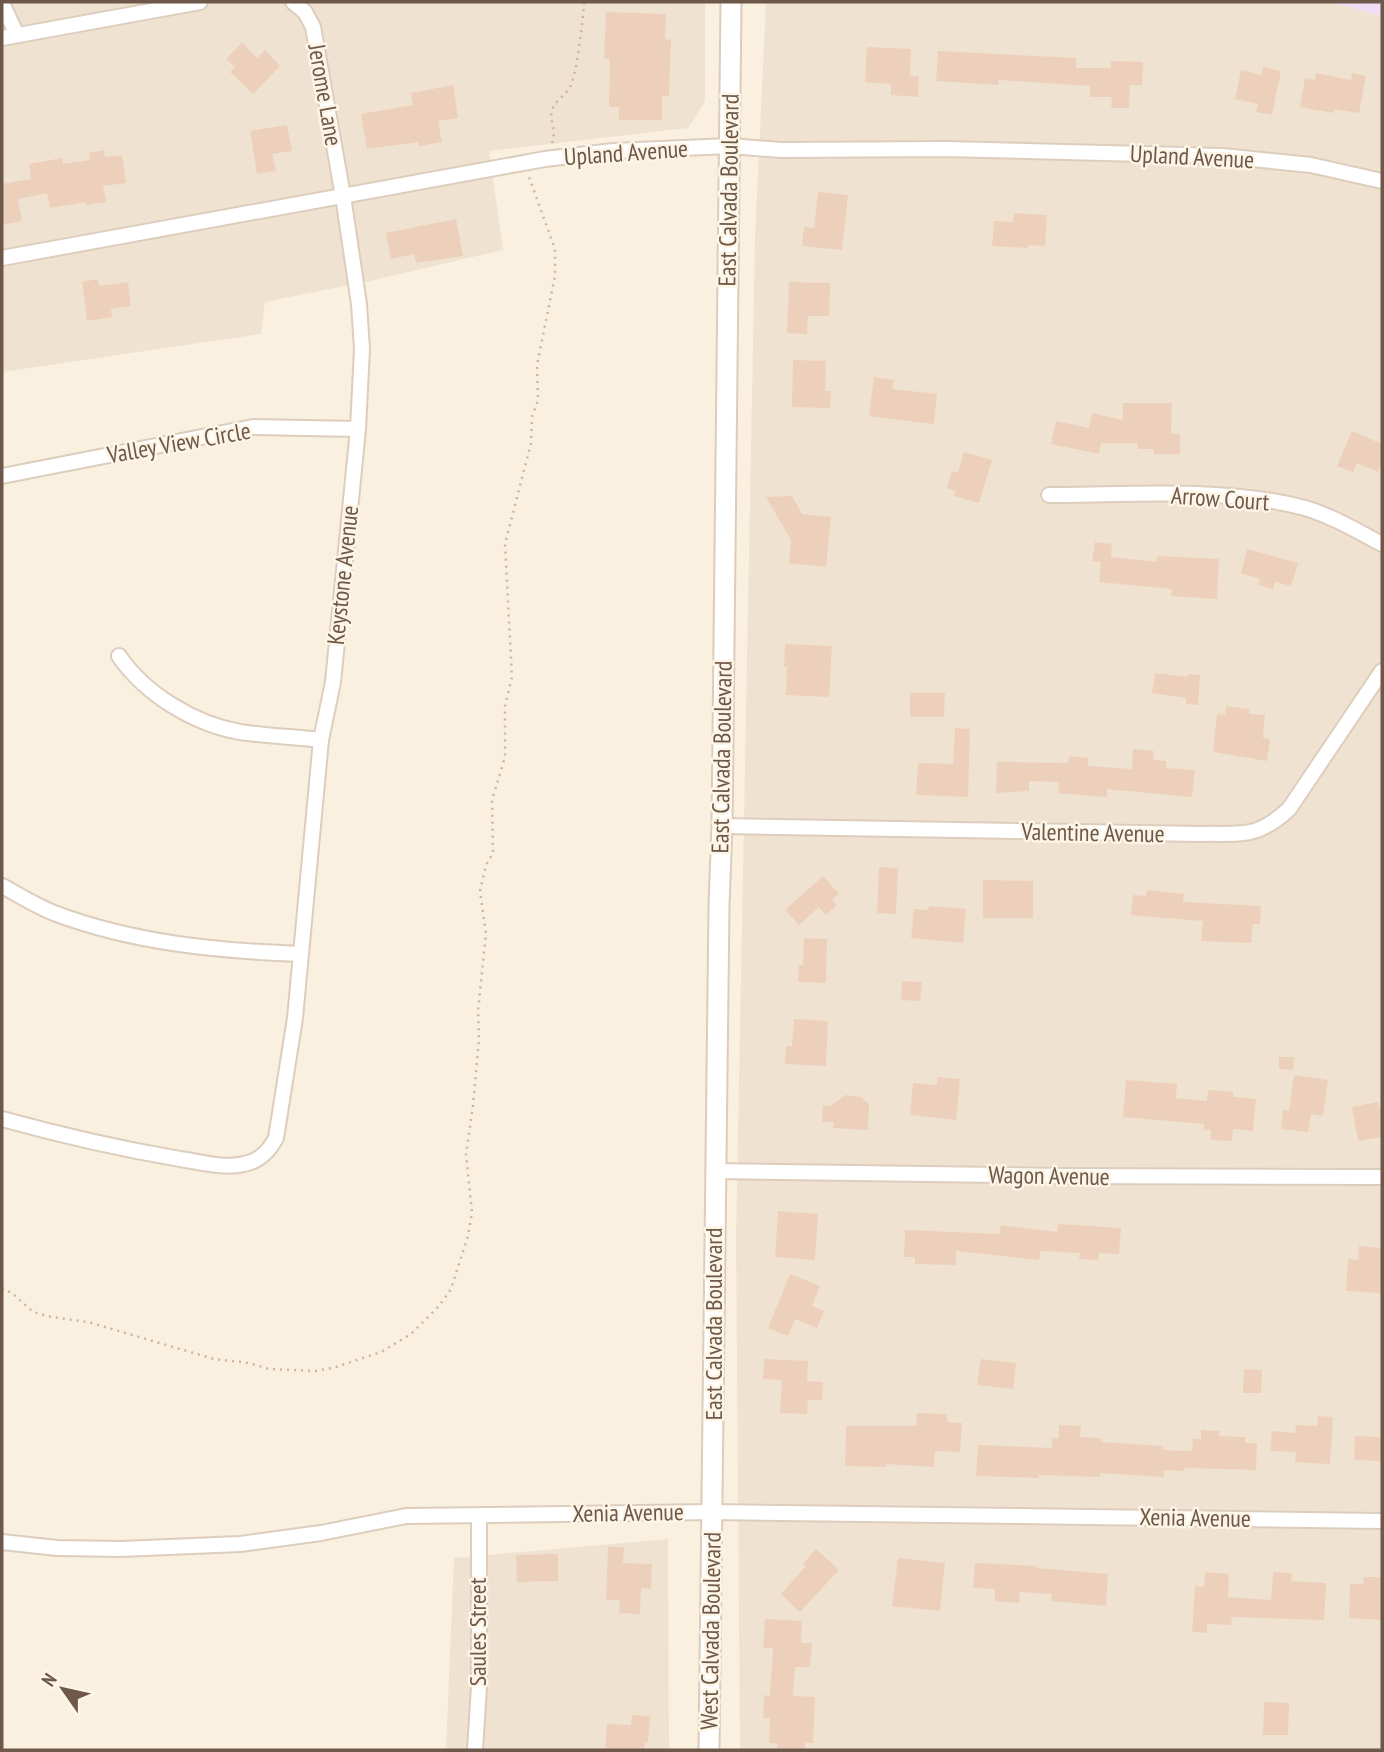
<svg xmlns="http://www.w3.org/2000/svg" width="1384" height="1752" font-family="'PT Sans Narrow',sans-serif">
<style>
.residential{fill:#f0e2d0}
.education{fill:#eddef5}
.building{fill:#edd0bb}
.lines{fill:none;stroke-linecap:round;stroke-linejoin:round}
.street-casing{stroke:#ddcdbd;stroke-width:18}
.secondary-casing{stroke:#decbb9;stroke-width:23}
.path{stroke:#d1b39e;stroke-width:2.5;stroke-dasharray:2 5;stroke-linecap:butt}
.street{stroke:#fff;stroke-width:14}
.secondary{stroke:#fff;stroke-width:19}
.labels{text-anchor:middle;stroke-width:5;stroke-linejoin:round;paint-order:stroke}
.street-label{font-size:24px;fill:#6e584a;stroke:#fdf5e6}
</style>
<rect width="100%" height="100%" fill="#faf0e0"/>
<!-- residential -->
<g class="residential">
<path d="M2,2H705V101L688,128L489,151L503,250L374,280L265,302L261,334L2,372Z"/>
<path d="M766,2H1331L1382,16V1750H740L736,1239L755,237Z"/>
<path d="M668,1539L669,1750H446L454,1558Z"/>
</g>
<!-- education -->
<path class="education" d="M1331,2H1382V16Z"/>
<!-- building -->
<g class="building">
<path d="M606,12L666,14L665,39L671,40L670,61L669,96H662V120H619V107H609L610,59H604Z"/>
<path d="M242,42L257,58L265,50L280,66L253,94L230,72L235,67L226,59Z"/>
<path d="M867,47L911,49L910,76H919L918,97L891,95V84L865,82Z"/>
<path d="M938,51L1076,58V68H1111V61L1143,62L1142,85H1130L1129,108H1111L1112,97H1090V86L999,80L998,85L936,81Z"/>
<path d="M1263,67L1281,71L1272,115L1256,112L1258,104L1235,99L1241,70L1262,75Z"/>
<path d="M1316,73L1351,80L1352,73L1366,76L1359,113L1334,109V113L1300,107L1305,78L1315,80Z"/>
<path d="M453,85L458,118L438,121L442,142L419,146L418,142L367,149L361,114L413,105L411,93Z"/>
<path d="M287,125L292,151L272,154L276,171L257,174L250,131Z"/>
<path d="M104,150L105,157L122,155L126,183L103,186L106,202L87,205L86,202L50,208L47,193L18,199L22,221L2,225V184L31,179L29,164L62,158L63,164L90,160L89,153Z"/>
<path d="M818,192L848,195L842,250L802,246L804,227L814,228Z"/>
<path d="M1014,213L1047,215L1045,246L1028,245V248L992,246L994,221L1013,222Z"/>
<path d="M456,219L463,256L416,263L414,254L391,259L386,233Z"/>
<path d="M98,279L99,286L128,282L131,306L111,309L112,317L87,321L82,282Z"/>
<path d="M789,282L830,283L829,316H808L807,334L787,333Z"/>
<path d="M793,360L826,361L825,391H831L830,408L792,407Z"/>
<path d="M874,377L894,380L892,389L937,394L934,424L869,416Z"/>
<path d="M1123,403H1172L1171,434H1180V454H1154V449H1138V443H1101L1099,454L1051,444L1056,421L1089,428L1092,413L1123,420Z"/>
<path d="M1352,431L1382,444V462L1378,472L1357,463L1353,472L1337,466Z"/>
<path d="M964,452L992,460L979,503L954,496L956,491L947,488L952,471L958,473Z"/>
<path d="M792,496L802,514L831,517L826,567L789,563L791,540L766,497Z"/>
<path d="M1095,542L1112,544L1111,557L1156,562L1157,556L1219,559L1217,599L1171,596L1172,589L1099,582L1101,562L1092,561Z"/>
<path d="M1247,549L1298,563L1291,586L1275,582L1273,589L1258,585L1260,579L1241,573Z"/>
<path d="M785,644L832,646L829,697L786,695L787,667H784Z"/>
<path d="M1155,673L1187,677L1188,674L1200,675L1198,705L1186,704V698L1152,693Z"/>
<path d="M910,693H945L944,717H910Z"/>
<path d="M1226,706L1249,709V714L1265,715L1263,738L1270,739L1267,761L1213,752L1217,714L1225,715Z"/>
<path d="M955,728L970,729L968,797L916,795L918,763L953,764Z"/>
<path d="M1133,749L1154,751L1153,760L1166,761V768L1195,770L1192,797L1107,789V797L1058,793L1059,782L1029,781V791L996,793L997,762L1068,763L1069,756L1088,758V766L1132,769Z"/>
<path d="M879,867L898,868L896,914L877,913Z"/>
<path d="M823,876L839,894L832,900L837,905L826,915L819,907L799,925L785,910Z"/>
<path d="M983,880L1033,881V918H983Z"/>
<path d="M1147,890L1184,894L1183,902L1261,906L1260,924H1253L1251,943L1201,941L1203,921L1131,915L1133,895L1146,896Z"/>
<path d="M929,906L966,909L963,943L911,938L914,909L928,910Z"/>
<path d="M804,938L827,939L826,983L798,982L799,965H803Z"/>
<path d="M902,981L922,982L920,1001L901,1000Z"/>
<path d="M794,1019L828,1021L826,1066L785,1064L786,1046H792Z"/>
<path d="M1279,1057H1294L1293,1070L1279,1069Z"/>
<path d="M1294,1075L1328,1080L1323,1116L1311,1114L1308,1132L1281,1129L1283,1110L1289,1111Z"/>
<path d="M937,1077L960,1079L956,1120L910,1115L913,1083L937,1085Z"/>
<path d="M1126,1080L1177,1084L1176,1098L1207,1101L1208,1090L1233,1092V1097L1256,1099L1253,1131L1233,1129L1232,1141L1211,1140V1130H1204V1124L1123,1117Z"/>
<path d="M846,1095L860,1097L869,1104L868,1130L833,1128L834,1122H822L823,1105L830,1106Z"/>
<path d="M1378,1102L1379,1108L1382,1107V1137L1358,1141L1352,1107Z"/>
<path d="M778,1211L818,1214L815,1260L775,1257Z"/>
<path d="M1058,1224L1121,1228L1119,1254L1099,1253L1098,1260L1079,1259L1080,1253L1040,1251L1039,1260L956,1251V1265L915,1264V1257H904L905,1230L999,1234L1001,1225L1057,1232Z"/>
<path d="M1359,1246L1382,1248V1293L1346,1291L1348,1259L1358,1260Z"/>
<path d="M790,1274L820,1286L812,1306L824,1311L817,1328L795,1319L788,1336L768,1328Z"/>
<path d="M764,1359L808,1361L807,1381L823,1382L822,1400H808L807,1414L780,1413L782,1380L763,1379Z"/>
<path d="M981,1359L1016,1363L1013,1389L977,1385Z"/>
<path d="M1244,1369L1262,1370L1261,1393H1243Z"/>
<path d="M917,1413L947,1414V1422L962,1423L960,1452L935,1451L934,1467L886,1464V1467L845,1466L846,1426H916Z"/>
<path d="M1318,1416L1333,1417L1330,1464L1295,1462L1296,1452L1270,1451L1272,1431L1295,1433L1296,1425L1317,1426Z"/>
<path d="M1059,1425L1081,1426L1080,1437L1101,1438V1442L1163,1446V1450L1192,1451L1193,1439H1201V1430L1220,1431L1219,1436L1245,1437V1443H1257L1256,1470L1185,1468L1184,1471L1164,1470V1477L1100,1473V1477L1039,1475V1478L976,1476L978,1445L1052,1448V1438H1059Z"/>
<path d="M1355,1436L1382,1437V1461L1354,1460Z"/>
<path d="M608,1547H624L623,1563L652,1564L651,1589L641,1588L640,1614L619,1613L620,1600H606Z"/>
<path d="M816,1549L839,1570L800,1612L781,1594L806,1566L803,1564Z"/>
<path d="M558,1554V1581L517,1582L516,1555Z"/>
<path d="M898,1558L945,1563L940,1611L892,1606Z"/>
<path d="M975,1563L1037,1566V1568L1108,1574L1106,1606L1051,1601L1052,1594L1020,1592L1019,1603L995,1601V1589L973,1588Z"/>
<path d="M1205,1572L1229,1574L1228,1597L1271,1600L1273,1572L1292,1573L1291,1581L1326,1583L1324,1620L1232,1617L1231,1625L1207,1624V1633L1192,1632L1195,1586L1204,1587Z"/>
<path d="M1364,1577H1382V1620L1349,1618L1350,1584H1363Z"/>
<path d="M765,1619L802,1621L801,1643H812L810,1667H795L793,1696L815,1697L813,1743H805V1750H777V1743H769L770,1718H763L764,1695L770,1696L773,1648H763Z"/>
<path d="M1264,1702L1289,1703L1288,1735H1263Z"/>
<path d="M632,1715L650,1716L648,1742H645L644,1750H605L607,1724L631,1725Z"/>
</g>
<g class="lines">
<defs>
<g id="street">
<path d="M2,3L17,35"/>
<path d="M2,38L200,2"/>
<path d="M2,258L545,159L613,151L730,146L781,150L946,149L1222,156L1311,165L1382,181"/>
<path d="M2,476L253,427L358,429"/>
<path d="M1049,495C1131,495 1225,487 1305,508C1332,516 1357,531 1382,544"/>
<path d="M119,656C145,694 194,724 240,732C267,736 294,737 321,740"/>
<path d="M722,826L1201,834C1243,833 1256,839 1289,809L1382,671"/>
<path d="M2,886C19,895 36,906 54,913C133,943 218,951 301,954"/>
<path d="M2,1119C60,1135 121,1149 180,1159C201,1162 224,1169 244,1164C260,1161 269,1151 276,1138L295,1018L321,740L333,682L358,429L362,349L359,304L343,196L313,27L305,12L293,2"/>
<path d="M715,1171L1065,1176L1382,1177"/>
<path d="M2,1542L57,1548L121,1549L240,1544L321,1533L406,1516L713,1512L1382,1521"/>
<path d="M475,1750L479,1687V1515"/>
</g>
<path id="secondary" d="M709,1750L719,905L722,826L731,2"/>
</defs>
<!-- street casing -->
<use href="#street" class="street-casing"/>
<!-- secondary casing -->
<use href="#secondary" class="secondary-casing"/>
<!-- path -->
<g class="path">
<path d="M552,143C557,132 549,121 552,110C555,101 564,96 569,89C577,77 583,18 584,2"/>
<path d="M2,1288L12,1293L33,1312L52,1317L88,1322L214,1359L249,1363L269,1369L316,1371L336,1367L381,1352L411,1334L439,1306L451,1289L468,1236L472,1212L466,1155L473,1105L479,1039L478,1011L486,934L480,891L486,865L493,853L492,800L505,757V706L512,677L505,544L531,443L532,417L538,400L537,365L555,276V249L529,177"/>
</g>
<!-- street -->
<use href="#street" class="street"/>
<!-- secondary -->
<use href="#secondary" class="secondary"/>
</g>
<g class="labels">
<!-- street labels -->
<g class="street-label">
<text transform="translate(325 95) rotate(80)" y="8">Jerome Lane</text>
<text transform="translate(626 153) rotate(-4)" y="8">Upland Avenue</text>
<text transform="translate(1192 157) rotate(3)" y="8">Upland Avenue</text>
<text transform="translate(729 190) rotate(-89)" y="8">East Calvada Boulevard</text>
<text transform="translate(179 443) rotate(-10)" y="8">Valley View Circle</text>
<text transform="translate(1220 499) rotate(4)" y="8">Arrow Court</text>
<text transform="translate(343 575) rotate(-84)" y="8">Keystone Avenue</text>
<text transform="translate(722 757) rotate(-89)" y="8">East Calvada Boulevard</text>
<text transform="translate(1093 833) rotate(1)" y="8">Valentine Avenue</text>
<text transform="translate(1049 1176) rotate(1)" y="8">Wagon Avenue</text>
<text transform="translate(714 1324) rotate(-90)" y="8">East Calvada Boulevard</text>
<text transform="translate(628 1513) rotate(-1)" y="8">Xenia Avenue</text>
<text transform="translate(1195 1518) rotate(1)" y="8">Xenia Avenue</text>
<text transform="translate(711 1631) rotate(-89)" y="8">West Calvada Boulevard</text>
<text transform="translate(478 1632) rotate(-90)" y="8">Saules Street</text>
</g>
</g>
<!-- border -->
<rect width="1384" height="1752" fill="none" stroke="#6e584a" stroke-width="7"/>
<!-- north arrow -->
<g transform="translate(63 1689) rotate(304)" stroke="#fdf5e6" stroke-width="5" paint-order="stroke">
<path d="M0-5L12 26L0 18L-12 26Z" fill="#6e584a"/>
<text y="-10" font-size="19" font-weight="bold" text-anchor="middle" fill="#6e584a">N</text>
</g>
</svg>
